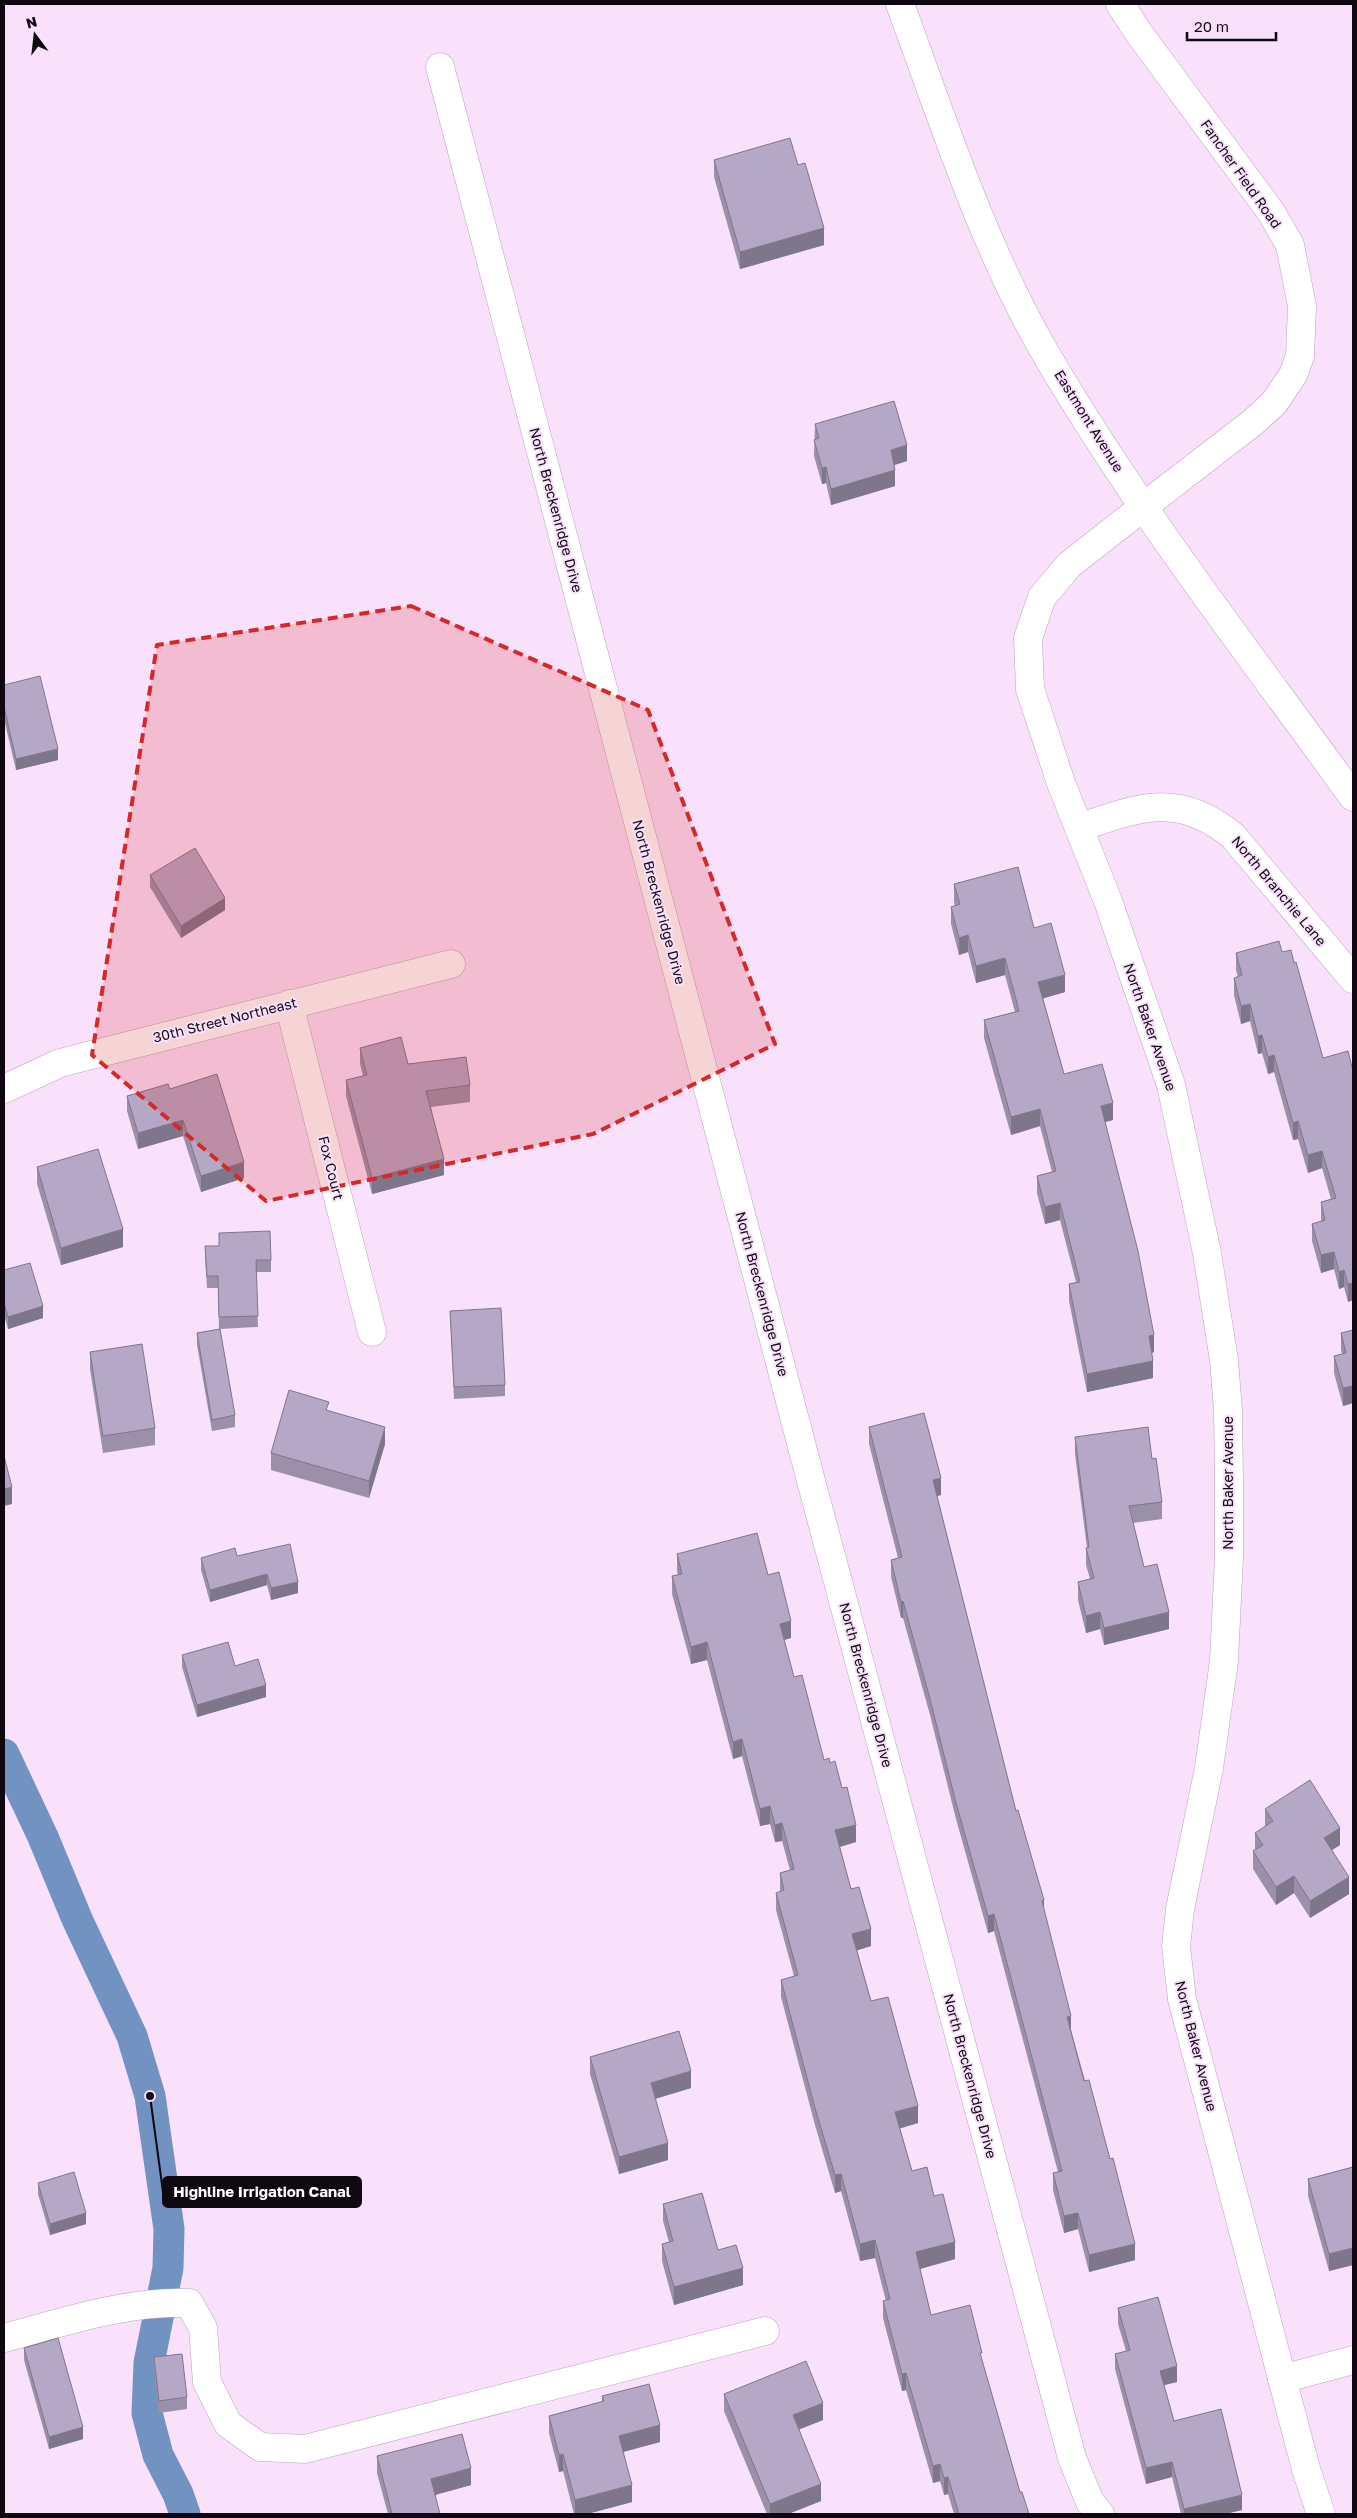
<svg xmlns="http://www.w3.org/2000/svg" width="1357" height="2518" font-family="'Golos Text',sans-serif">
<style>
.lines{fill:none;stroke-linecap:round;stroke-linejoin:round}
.canal{stroke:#7293c2;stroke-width:31}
.minor-casing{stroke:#baa3bd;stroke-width:29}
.tertiary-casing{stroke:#baa3bd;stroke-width:29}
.secondary-casing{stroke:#baa3bd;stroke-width:29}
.minor{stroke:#fff;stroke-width:28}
.tertiary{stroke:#fff;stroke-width:28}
.secondary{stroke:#fff;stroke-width:28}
.wall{fill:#9b90aa}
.shaded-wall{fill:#7e768b}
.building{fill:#b4a8c6;stroke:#7e768b}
.marked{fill:#d62828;fill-opacity:0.2;stroke:#d62828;stroke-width:4;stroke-dasharray:10 6;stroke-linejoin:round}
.labels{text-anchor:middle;stroke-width:4;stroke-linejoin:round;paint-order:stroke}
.street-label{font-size:14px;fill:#100811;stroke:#f9e1fc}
.leader{fill:none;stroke:#100811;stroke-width:2}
.callout-dot{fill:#100811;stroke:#f9e1fc;stroke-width:2}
.callout{fill:#100811;stroke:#100811;stroke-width:2}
.callout-label{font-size:15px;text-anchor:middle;font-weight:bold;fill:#fff}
</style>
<rect width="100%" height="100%" fill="#f9e1fc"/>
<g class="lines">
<!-- canal -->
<path class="canal" d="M4,1754L43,1837L77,1919L132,2036L150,2096L169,2229L168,2268L149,2363L147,2413L158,2455L178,2494L185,2514"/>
<defs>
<g id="minor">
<path d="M440,67L806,1462L1072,2458L1090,2502L1100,2514"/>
<path d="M1079,828C1138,807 1179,791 1233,836L1353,979"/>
<path d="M289,1004L372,1332"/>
<path d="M4,1089L60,1063L451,964"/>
<path d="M4,2338C64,2322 126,2301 189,2303L203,2328L207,2382L228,2424L260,2447L305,2449L765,2331"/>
<path d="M1282,2379L1353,2360"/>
</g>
<path id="tertiary" d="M1120,4L1138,32L1271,212L1290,245L1302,306L1300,356L1293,375L1274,403L1252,423L1143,507"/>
<g id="secondary">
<path d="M900,4C942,118 982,243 1043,349C1134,506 1247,650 1353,797"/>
<path d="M1143,507L1069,565L1042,597L1028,638L1030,689L1061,783L1108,901L1171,1085L1207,1253L1224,1360L1228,1410L1229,1482V1557L1224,1661L1209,1768L1180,1909L1176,1946L1182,1999L1306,2469L1321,2514"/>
</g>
</defs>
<!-- minor casing -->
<use href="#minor" class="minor-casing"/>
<!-- tertiary casing -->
<use href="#tertiary" class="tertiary-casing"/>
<!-- secondary casing -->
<use href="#secondary" class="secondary-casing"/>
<!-- minor -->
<use href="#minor" class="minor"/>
<!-- tertiary -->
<use href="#tertiary" class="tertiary"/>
<!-- secondary -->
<use href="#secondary" class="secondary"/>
</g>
<!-- wall -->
<g class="wall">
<path d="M714,160L798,165L824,245L740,269L714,177Z"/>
<path d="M815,424L907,461L894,465L895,486L831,505L826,483L822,484L814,456Z"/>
<path d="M4,685L58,760L16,770L4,719Z"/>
<path d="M150,875L225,910L181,938L150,887Z"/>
<path d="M954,884L1034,928L1065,992L1043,998L1064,1074L1113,1120L1105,1122L1154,1352L1152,1353L1153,1378L1087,1392L1069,1301V1284L1076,1282L1060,1220L1045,1224L1037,1193V1176L1052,1172L1040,1126L1011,1135L984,1038V1020L1015,1012L1005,975L976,983L968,952L959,955L951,924V907L955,906L954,902Z"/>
<path d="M1282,952L1323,1058L1353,1071V1300L1348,1302L1344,1287L1339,1289L1334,1269L1321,1273L1312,1241V1224L1321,1221V1202L1331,1199L1322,1168L1308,1173L1298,1139L1293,1140L1274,1072L1268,1074L1262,1053L1258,1054L1250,1021L1241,1024L1234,995V978L1238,977L1236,970V953Z"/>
<path d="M360,1048L408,1064L470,1085V1102L431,1107L444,1175L372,1194L346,1096V1080L363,1076L360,1064Z"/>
<path d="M170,1089L244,1178L201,1192L183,1136L138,1149L127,1111V1096Z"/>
<path d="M37,1167L123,1247L61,1265L37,1184Z"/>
<path d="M219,1233L271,1260V1272H256L258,1327L220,1329L235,1415V1427L212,1431L197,1345V1333L219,1329L218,1288H207L205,1258V1246H219Z"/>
<path d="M4,1270L43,1318L8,1329L4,1315Z"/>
<path d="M450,1311L505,1385V1396L454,1399Z"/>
<path d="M1353,1330V1403L1343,1406L1334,1373V1356L1342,1354L1341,1350V1333Z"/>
<path d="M90,1352L155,1428V1445L103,1453L90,1369Z"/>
<path d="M329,1411L385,1444L369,1498L271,1470V1453Z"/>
<path d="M869,1427L941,1495L937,1496L1016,1811L1044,1911L1071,2030L1135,2260L1089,2272L1078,2229L1064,2233L1053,2190V2173L1058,2172L994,1931L988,1933L956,1819L930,1715L903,1618H901L891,1577V1560L898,1558L869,1444Z"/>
<path d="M1075,1437L1152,1459L1162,1502V1519L1133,1523L1144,1567L1169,1629L1104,1645L1100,1629L1086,1633L1078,1600V1582L1090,1579L1086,1565V1548H1087L1075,1454Z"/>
<path d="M677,1554L768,1575L791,1638L784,1640L794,1677L824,1760L856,1842L840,1847L851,1889L871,1946L857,1950L871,2001L918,2123L900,2128L912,2171L934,2196L955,2259L920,2269L931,2315L982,2361L1020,2492L1029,2514H954L948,2494L944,2495L940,2481L933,2483L906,2390L902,2391L883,2318V2301H886L875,2258L860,2261L841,2191L835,2193L815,2125L781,1997V1980L794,1976L776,1910V1893L780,1892V1873L790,1870L782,1841L775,1842L770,1824L760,1826L742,1756L733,1759L707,1660L691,1664L672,1594V1576L678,1575L677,1571Z"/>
<path d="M237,1556L298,1593L271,1600L267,1585L210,1602L201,1570V1558Z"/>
<path d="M182,1655L235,1666L266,1697L197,1717L182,1667Z"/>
<path d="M1265,1809L1340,1845L1332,1850L1349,1894L1310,1918L1294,1893L1276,1905L1253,1869V1851L1255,1850V1833L1265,1827Z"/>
<path d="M590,2057L691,2088L655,2099L668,2160L619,2174L590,2074Z"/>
<path d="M1353,2167V2265L1329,2271L1308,2196V2179Z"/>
<path d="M38,2183L86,2224L50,2235L38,2194Z"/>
<path d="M663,2204L718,2250L743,2285L674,2305L662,2261V2244L669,2242L663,2221Z"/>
<path d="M1118,2308L1177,2382L1164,2385L1174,2421L1242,2510L1225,2514H1181L1172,2477L1146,2484L1115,2369V2354L1126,2351L1118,2324Z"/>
<path d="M24,2348L83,2439L49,2449L24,2360Z"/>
<path d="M154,2357L187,2397V2409L159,2413L154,2369Z"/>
<path d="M724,2394L823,2420L799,2429L821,2501L788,2514H767L724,2411Z"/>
<path d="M602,2396L660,2442L623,2452L632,2502L587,2514H574L563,2471L559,2472L549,2433V2416L602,2402Z"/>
<path d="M377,2456L471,2485L435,2495L440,2514H388L377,2473Z"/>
</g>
<!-- shaded-wall -->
<g class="shaded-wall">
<path d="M824,228V245L740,269V252Z"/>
<path d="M907,445V461L891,466V450Z"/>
<path d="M826,467V483L822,484V468Z"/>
<path d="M895,470V486L831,505V489Z"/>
<path d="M58,749V760L16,770V759Z"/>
<path d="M225,898V910L181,938V926Z"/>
<path d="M968,935V952L959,955V938Z"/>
<path d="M1005,958V975L976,983V966Z"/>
<path d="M1065,975V992L1038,1000V982Z"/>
<path d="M1250,1004V1021L1241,1024V1006Z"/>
<path d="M1262,1035V1053L1258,1054V1036Z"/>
<path d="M1274,1055V1072L1268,1074V1057Z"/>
<path d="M1113,1103V1120L1101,1123V1106Z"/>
<path d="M1040,1109V1126L1011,1135V1117Z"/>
<path d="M183,1120V1136L138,1149V1133Z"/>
<path d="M1298,1121V1139L1293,1140V1123Z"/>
<path d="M1322,1151V1168L1308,1173V1155Z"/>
<path d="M444,1159V1175L372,1194V1178Z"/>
<path d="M244,1162V1178L201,1192V1176Z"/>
<path d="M1060,1203V1220L1045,1224V1207Z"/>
<path d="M123,1229V1247L61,1265V1248Z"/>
<path d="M1334,1252V1269L1321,1273V1255Z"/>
<path d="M1344,1270V1287L1339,1289V1272Z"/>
<path d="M1353,1283V1300L1348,1302V1284Z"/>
<path d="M43,1306V1318L8,1329V1317Z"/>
<path d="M1154,1335V1352L1149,1354V1336Z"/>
<path d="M1153,1361V1378L1087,1392V1374Z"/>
<path d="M1353,1386V1403L1343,1406V1388Z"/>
<path d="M385,1427V1444L369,1498V1481Z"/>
<path d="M941,1478V1495L933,1497V1480Z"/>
<path d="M12,1487V1504L4,1506V1489Z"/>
<path d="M267,1574V1585L210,1602V1590Z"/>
<path d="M298,1582V1593L271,1600V1588Z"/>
<path d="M903,1601V1618H901V1602Z"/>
<path d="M1100,1612V1629L1086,1633V1616Z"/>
<path d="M1169,1612V1629L1104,1645V1628Z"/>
<path d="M791,1621V1638L780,1641V1624Z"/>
<path d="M707,1642V1660L691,1664V1647Z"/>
<path d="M266,1685V1697L197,1717V1705Z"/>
<path d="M742,1739V1756L733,1759V1742Z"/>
<path d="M770,1806V1824L760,1826V1809Z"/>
<path d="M782,1823V1841L775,1842V1825Z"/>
<path d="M856,1825V1842L835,1848V1830Z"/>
<path d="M1340,1828V1845L1324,1855V1838Z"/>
<path d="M1294,1876V1893L1276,1905V1887Z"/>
<path d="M1349,1877V1894L1310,1918V1901Z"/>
<path d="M1044,1900V1917L1042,1901Z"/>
<path d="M994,1914V1931L988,1933V1916Z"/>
<path d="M871,1929V1946L852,1952V1934Z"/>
<path d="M1071,2016V2033L1067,2017Z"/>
<path d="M691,2071V2088L651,2100V2083Z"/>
<path d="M918,2106V2123L895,2130V2112Z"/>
<path d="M668,2143V2160L619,2174V2157Z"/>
<path d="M841,2174V2191L835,2193V2175Z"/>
<path d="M86,2213V2224L50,2235V2224Z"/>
<path d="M1078,2213V2229L1064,2233V2216Z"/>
<path d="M875,2240V2258L860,2261V2244Z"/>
<path d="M955,2242V2259L916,2270V2252Z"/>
<path d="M1135,2244V2260L1089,2272V2255Z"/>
<path d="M1353,2248V2265L1329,2271V2254Z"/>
<path d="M743,2268V2285L674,2305V2287Z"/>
<path d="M1177,2366V2382L1160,2386V2371Z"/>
<path d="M906,2373V2390L902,2391V2374Z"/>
<path d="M823,2403V2420L793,2432V2415Z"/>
<path d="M660,2425V2442L619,2453V2436Z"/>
<path d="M83,2427V2439L49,2449V2437Z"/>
<path d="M563,2454V2471L559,2472V2455Z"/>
<path d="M1172,2462V2477L1146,2484V2468Z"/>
<path d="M940,2464V2481L933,2483V2466Z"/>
<path d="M471,2468V2485L431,2496V2479Z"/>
<path d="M948,2477V2494L944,2495V2478Z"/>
<path d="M821,2484V2501L788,2514H770V2504Z"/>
<path d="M632,2485V2502L587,2514H575V2500Z"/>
<path d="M1242,2495V2510L1225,2514H1184V2509Z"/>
</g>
<!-- building -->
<g class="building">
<path d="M790,138L798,165L805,163L824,228L740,252L714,160Z"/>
<path d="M894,401L907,445L891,450L895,470L831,489L826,467L822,468L814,440L819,438L815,424Z"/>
<path d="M40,676L58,749L16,759L4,707V685Z"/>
<path d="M195,848L225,898L181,926L150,875Z"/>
<path d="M1018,867L1034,928L1051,923L1065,975L1038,982L1064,1074L1102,1064L1113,1103L1101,1106L1138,1251L1154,1335L1149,1336L1153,1361L1087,1374L1069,1284L1080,1282L1060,1203L1045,1207L1037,1176L1056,1171L1040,1109L1011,1117L984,1020L1019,1011L1005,958L976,966L968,935L959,938L951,907L960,904L954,884Z"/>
<path d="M1279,941L1282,952L1291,950L1294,963L1296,962L1323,1058L1348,1051L1353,1071V1283L1348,1284L1344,1270L1339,1272L1334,1252L1321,1255L1312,1224L1325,1220L1321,1202L1336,1198L1322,1151L1308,1155L1298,1121L1293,1123L1274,1055L1268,1057L1262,1035L1258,1036L1250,1004L1241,1006L1234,978L1242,975L1236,953Z"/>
<path d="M401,1037L408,1064L466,1057L470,1085L426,1091L444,1159L372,1178L346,1080L367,1075L360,1048Z"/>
<path d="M217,1074L244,1162L201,1176L183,1120L138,1133L127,1096L168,1084L170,1089Z"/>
<path d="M98,1149L123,1229L61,1248L37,1167Z"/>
<path d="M270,1231L271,1260H256L258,1316L219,1317L218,1276H207L205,1246H219V1233Z"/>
<path d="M30,1263L43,1306L8,1317L4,1303V1270Z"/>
<path d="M501,1308L505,1385L454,1387L450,1311Z"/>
<path d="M220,1329L235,1415L212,1420L197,1333Z"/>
<path d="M1353,1330V1386L1343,1388L1334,1356L1346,1353L1341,1333Z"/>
<path d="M142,1344L155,1428L103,1436L90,1352Z"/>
<path d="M289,1390L329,1402L326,1410L385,1427L369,1481L271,1453Z"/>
<path d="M924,1413L941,1478L933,1480L1016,1811L1018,1810L1044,1900L1042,1901L1071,2016L1067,2017L1084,2081L1089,2080L1110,2159L1113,2158L1135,2244L1089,2255L1078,2213L1064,2216L1053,2173L1062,2171L994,1914L988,1916L956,1803L930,1699L903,1601L901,1602L891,1560L902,1557L869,1427Z"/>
<path d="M1148,1427L1152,1459L1156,1458L1162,1502L1129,1506L1144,1567L1157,1564L1169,1612L1104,1628L1100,1612L1086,1616L1078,1582L1094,1578L1086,1548L1089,1547L1075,1437Z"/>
<path d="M4,1456L12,1487L4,1489Z"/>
<path d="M757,1533L768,1575L779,1572L791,1621L780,1624L794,1677L802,1675L824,1760L829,1758L830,1763L835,1761L842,1788L847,1787L856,1825L835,1830L851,1889L859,1887L871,1929L852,1934L871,2001L888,1997L918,2106L895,2112L912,2171L927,2167L934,2196L943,2194L955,2242L916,2252L931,2315L970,2305L982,2353H980L1020,2492H1022L1029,2514H959L948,2477L944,2478L940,2464L933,2466L906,2373L902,2374L883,2301L890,2299L875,2240L860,2244L841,2174L835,2175L815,2108L781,1980L798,1975L776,1893L784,1890L780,1873L794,1869L782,1823L775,1825L770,1806L760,1809L742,1739L733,1742L707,1642L691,1647L672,1576L682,1574L677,1554Z"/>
<path d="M290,1544L298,1582L271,1588L267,1574L210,1590L201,1558L235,1548L237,1556Z"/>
<path d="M228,1642L235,1666L258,1659L266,1685L197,1705L182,1655Z"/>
<path d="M1310,1780L1340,1828L1324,1838L1349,1877L1310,1901L1294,1876L1276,1887L1253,1851L1263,1845L1255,1833L1273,1821L1265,1809Z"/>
<path d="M679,2031L691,2071L651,2083L668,2143L619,2157L590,2057Z"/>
<path d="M1353,2167V2248L1329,2254L1308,2179Z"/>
<path d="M74,2172L86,2213L50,2224L38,2183Z"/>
<path d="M702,2193L718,2250L736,2245L743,2268L674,2287L662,2244L673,2241L663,2204Z"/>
<path d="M1158,2297L1177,2366L1160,2371L1174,2421L1221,2409L1242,2495L1184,2509L1172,2462L1146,2468L1115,2354L1130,2350L1118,2308Z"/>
<path d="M58,2338L83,2427L49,2437L24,2348Z"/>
<path d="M182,2354L187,2397L159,2401L154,2357Z"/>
<path d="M806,2361L823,2403L793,2415L821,2484L770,2504L724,2394Z"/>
<path d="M649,2384L660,2425L619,2436L632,2485L575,2500L563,2454L559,2455L549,2416L604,2401L602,2396Z"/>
<path d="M462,2434L471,2468L431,2479L440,2514H392L377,2456Z"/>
</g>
<!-- marked area -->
<path class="marked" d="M411,606L648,710L775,1044L593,1134L266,1201L92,1055L157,645Z"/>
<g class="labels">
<!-- street labels -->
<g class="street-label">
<text transform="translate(1241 174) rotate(55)" y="5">Fancher Field Road</text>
<text transform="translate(1089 421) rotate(58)" y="5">Eastmont Avenue</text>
<text transform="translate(556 510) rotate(75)" y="5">North Breckenridge Drive</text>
<text transform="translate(1279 891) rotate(50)" y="5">North Branchie Lane</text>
<text transform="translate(659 902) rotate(75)" y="5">North Breckenridge Drive</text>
<text transform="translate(225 1020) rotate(-14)" y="5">30th Street Northeast</text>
<text transform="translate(1150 1027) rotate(71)" y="5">North Baker Avenue</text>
<text transform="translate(331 1168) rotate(76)" y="5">Fox Court</text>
<text transform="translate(762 1294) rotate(75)" y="5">North Breckenridge Drive</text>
<text transform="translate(1228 1483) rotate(-90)" y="5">North Baker Avenue</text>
<text transform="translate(866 1685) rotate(75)" y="5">North Breckenridge Drive</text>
<text transform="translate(1196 2046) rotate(76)" y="5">North Baker Avenue</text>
<text transform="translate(970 2076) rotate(75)" y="5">North Breckenridge Drive</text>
</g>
</g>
<!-- callouts -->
<path class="leader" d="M150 2096L163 2192"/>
<circle class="callout-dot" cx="150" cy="2096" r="5"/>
<rect class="callout" x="163" y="2177" width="198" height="30" rx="5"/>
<g class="callout-label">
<text x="262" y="2197">Highline Irrigation Canal</text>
</g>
<!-- border -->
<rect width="1357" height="2518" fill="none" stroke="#100811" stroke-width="10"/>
<!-- north arrow -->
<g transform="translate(35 35) rotate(345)" stroke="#f9e1fc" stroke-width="4" paint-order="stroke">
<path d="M0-4L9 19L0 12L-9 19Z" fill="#100811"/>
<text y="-8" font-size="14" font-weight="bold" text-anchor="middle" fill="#100811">N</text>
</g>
<!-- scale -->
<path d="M1187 32v8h89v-8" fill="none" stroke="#100811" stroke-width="2.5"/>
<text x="1194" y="32" font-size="15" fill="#100811" stroke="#f9e1fc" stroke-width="4" paint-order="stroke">20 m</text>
</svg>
